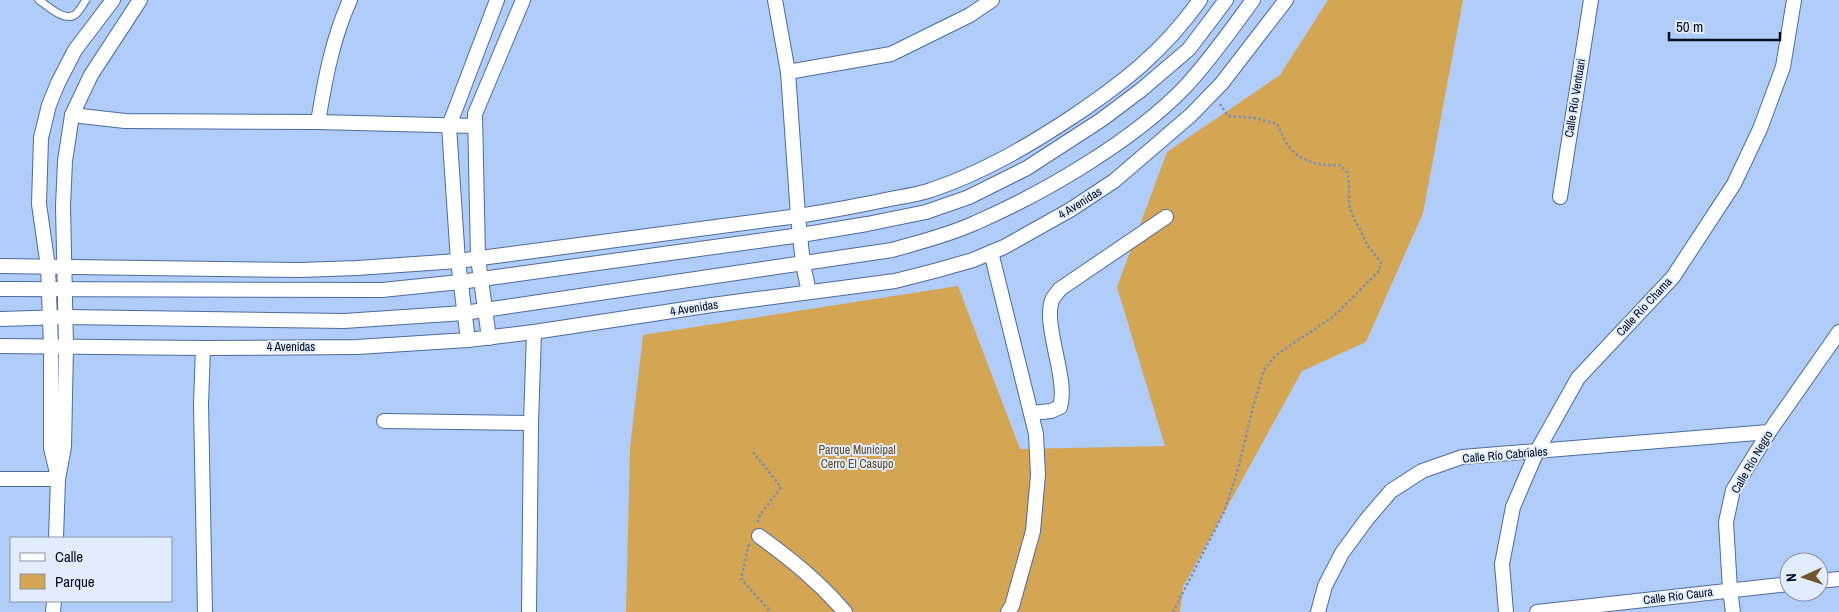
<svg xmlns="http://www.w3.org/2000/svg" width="1839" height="612" font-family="'Archivo Narrow',sans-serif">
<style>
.green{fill:#d4a552}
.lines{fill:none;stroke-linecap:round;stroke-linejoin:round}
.lane-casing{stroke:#4d6b9d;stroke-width:9}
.street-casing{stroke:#4d6b9d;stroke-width:16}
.path{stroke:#7990b4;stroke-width:2.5;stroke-dasharray:2.5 2.5;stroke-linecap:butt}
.lane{stroke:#fff;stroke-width:7}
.street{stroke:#fff;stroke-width:14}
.labels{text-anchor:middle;stroke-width:4;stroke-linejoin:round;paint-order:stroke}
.street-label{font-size:12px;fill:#040e21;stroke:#e1ecfd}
.park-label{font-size:12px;fill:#604a22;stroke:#e1ecfd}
</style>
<rect width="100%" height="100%" fill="#b0ccf8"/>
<!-- green -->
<path class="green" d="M1328,0H1463L1423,213L1366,342L1302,371L1183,587L1180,612H626L630,448L643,335L958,286L1020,449L1165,446L1117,287L1167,152L1280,75Z"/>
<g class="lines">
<defs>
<path id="lane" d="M39,0C48,6 65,23 76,14C80,10 83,4 86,0"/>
<g id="street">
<path d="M775,0L788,72L798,216L803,264L809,292"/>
<path d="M788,72L891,54L970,15L992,0"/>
<path d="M72,115L125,121L318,122L475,126"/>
<path d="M318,122C325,80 332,40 350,0"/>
<path d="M1560,197L1591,0"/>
<path d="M991,252L1036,434L1038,475L1033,531L1012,606L1008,612"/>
<path d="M0,266L300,270L357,268L458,261L798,216C830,211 862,205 895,198C907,196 920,194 931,190C982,173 1028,146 1072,117C1123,83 1164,51 1200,0"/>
<path d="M0,289L382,290L460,282L801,235L867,224L926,212L969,197L1027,168L1101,120L1141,90L1189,49L1226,0"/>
<path d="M0,319L66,317L344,321L464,313L892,250C920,242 949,235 975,223C1044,193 1133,141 1185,87C1210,60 1231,30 1253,0"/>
<path d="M489,338L478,258L475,114L523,0"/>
<path d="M468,340L458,261L449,126L497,0"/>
<path d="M0,346L203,348L357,347L468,340L534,332L712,305L895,281L938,270L973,260L1004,247L1070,210L1114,181L1191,115L1222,83L1286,0"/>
<path d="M203,348L201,404L205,612"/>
<path d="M1031,413L1051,411L1060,407C1069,379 1041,322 1053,298C1055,295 1058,292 1060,289L1166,217"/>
<path d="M384,421L531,423"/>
<path d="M57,473L51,448V346L48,267L39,204L41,138L49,105L58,83L75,50L113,0"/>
<path d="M0,479H58"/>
<path d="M759,536C792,560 818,581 845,612"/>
<path d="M56,538L58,479L64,447L66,346L63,206L65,161L72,115L91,75L140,0"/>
<path d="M1819,581L1839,579"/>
<path d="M53,612L54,601"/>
<path d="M529,612L531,423L534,332"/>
<path d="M1318,612L1325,586L1342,553L1367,519L1391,491L1422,471L1462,457L1769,432"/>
<path d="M1506,612L1502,564L1513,507L1537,451L1578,378L1673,277L1734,184L1760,129L1783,67L1794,0"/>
<path d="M1537,612L1789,584"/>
<path d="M1733,612L1730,590L1726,522L1733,490L1769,432L1839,332"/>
</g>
</defs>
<!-- lane casing -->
<use href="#lane" class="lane-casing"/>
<!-- street casing -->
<use href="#street" class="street-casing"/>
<!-- path -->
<g class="path">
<path d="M753,452L781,487L760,515L757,523"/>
<path d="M749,544L741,579L771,612"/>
<path d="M1173,612L1224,512L1238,469L1253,407L1264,370L1276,355L1334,316L1379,271L1381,262L1367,245L1361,231L1354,219L1349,205V183L1347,172L1340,165C1322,166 1303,163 1291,149C1285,143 1281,132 1277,124L1255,118L1228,116L1220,104"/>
</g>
<!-- lane -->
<use href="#lane" class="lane"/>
<!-- street -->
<use href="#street" class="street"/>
</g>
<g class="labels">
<!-- street labels -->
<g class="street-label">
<text transform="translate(1575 98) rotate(-81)" y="4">Calle Río Ventuari</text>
<text transform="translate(1080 203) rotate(-32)" y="4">4 Avenidas</text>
<text transform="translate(1644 307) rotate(-47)" y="4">Calle Río Chama</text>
<text transform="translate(694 308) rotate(-9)" y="4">4 Avenidas</text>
<text x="291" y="351">4 Avenidas</text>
<text transform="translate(1505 455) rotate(-5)" y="4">Calle Río Cabriales</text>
<text transform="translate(1752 462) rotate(-60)" y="4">Calle Río Negro</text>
<text transform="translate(1678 596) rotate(-7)" y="4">Calle Río Caura</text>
</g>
<!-- park labels -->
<g class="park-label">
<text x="857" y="454">Parque Municipal<tspan x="857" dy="14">Cerro El Casupo</tspan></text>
</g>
</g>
<!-- legend -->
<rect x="10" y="537" width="162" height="65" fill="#e1ecfd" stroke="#8993a5"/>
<rect x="20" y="553" width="25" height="8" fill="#ffffff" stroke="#8993a5"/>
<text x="55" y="562" font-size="15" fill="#040e21">Calle</text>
<rect x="20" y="574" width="25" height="15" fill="#d4a552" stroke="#8993a5"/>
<text x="55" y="587" font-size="15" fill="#040e21">Parque</text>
<!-- north arrow -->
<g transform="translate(1804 577) rotate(267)"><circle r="24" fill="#e1ecfd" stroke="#8993a5"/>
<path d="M0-4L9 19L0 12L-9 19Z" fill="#715728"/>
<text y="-8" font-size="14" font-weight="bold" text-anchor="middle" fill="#040e21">N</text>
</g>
<!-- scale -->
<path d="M1669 32v8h111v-8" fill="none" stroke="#040e21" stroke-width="2.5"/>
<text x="1676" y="32" font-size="15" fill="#040e21" stroke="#e1ecfd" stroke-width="4" paint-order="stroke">50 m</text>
</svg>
